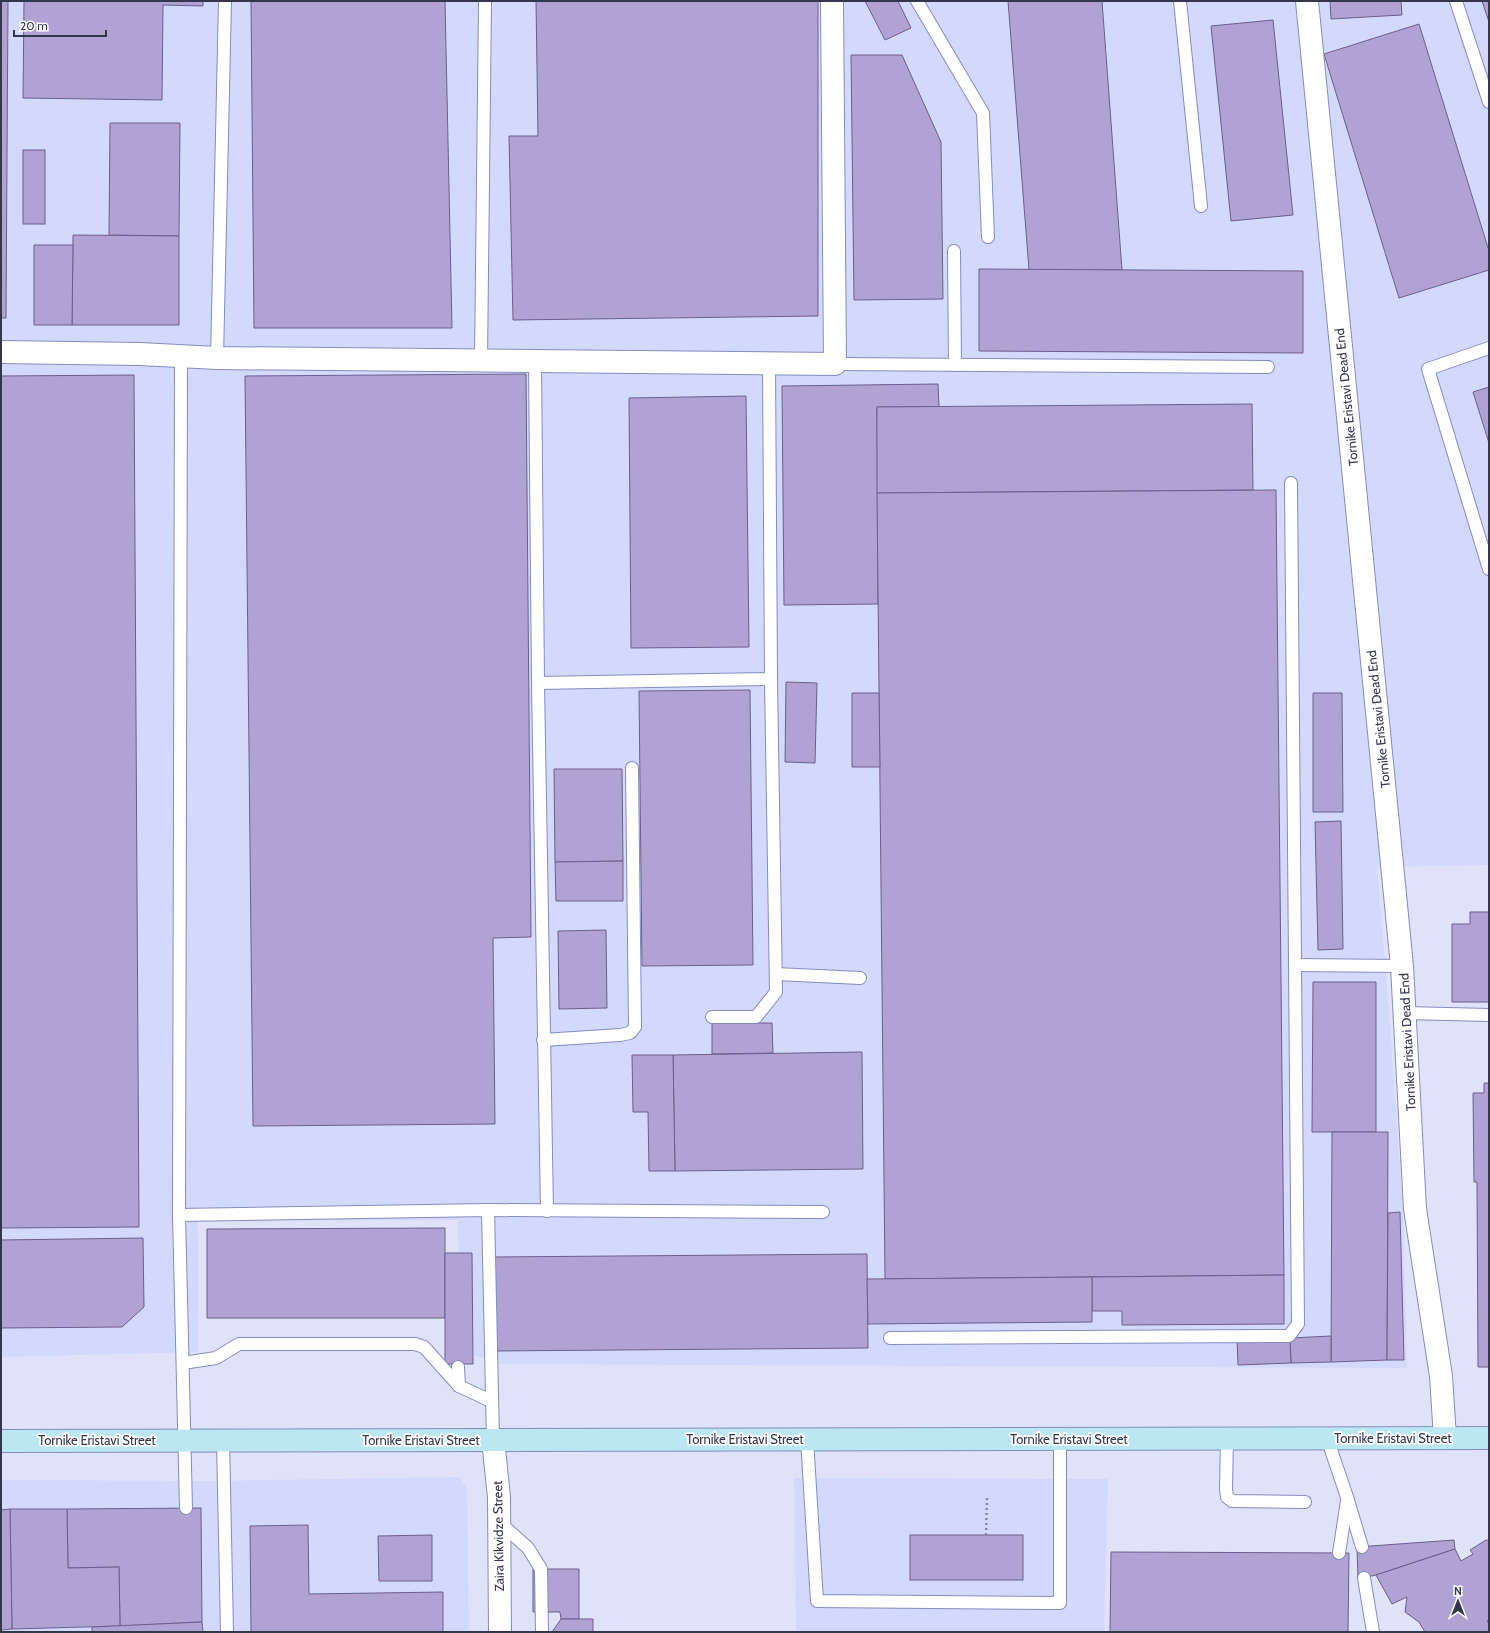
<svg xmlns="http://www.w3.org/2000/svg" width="1490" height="1633" font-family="Cabin,sans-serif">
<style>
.built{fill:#d3d9fd}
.building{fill:#b1a2d4;stroke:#6c5e8c}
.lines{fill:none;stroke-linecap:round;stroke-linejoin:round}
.service-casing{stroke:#858cbc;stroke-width:14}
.minor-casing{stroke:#858cbc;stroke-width:24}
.tertiary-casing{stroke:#858cbc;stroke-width:24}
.secondary-casing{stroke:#858cbc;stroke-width:24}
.path{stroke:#86899e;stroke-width:2.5;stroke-dasharray:2 3;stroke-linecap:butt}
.service{stroke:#fff;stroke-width:12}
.minor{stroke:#fff;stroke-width:22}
.tertiary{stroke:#fff;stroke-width:22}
.secondary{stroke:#bae7f1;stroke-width:22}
.labels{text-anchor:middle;stroke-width:3.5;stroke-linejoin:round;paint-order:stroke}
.street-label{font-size:13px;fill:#34374c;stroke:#fff}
</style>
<rect width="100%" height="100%" fill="#dfe2f8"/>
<!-- built -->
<g class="built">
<path d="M1,1H1489V865L1377,867L1389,1010L1403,1211L1407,1368L501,1364L459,1351L458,1220L198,1221V1352L1,1357V1235L73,1234H1Z"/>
<path d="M459,1477L467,1489L469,1632H1V1480L214,1481Z"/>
<path d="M794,1478L1108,1479L1104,1632H796Z"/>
</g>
<!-- building -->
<g class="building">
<path d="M1,1H8L6,318H1Z"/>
<path d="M24,1H203V6L163,5L162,100L23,98Z"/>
<path d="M251,1H445L452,328H254Z"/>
<path d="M536,1H818V316L513,320L509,136H538Z"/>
<path d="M865,1H898L911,28L885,40Z"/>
<path d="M1008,1H1102L1122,270H1029Z"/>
<path d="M1330,1H1401L1402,15L1331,19Z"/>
<path d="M1482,1H1489V22Z"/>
<path d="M1273,20L1293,215L1231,221L1211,26Z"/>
<path d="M1419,24L1489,251V270L1399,298L1324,54Z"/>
<path d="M851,55H902L941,142L943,299L854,300Z"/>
<path d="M110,123H180L179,236L109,235Z"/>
<rect x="23" y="150" width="22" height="74"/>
<path d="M73,235L179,236V325H72Z"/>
<path d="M34,245H73L72,325H34Z"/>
<path d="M979,269L1303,271V353L979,351Z"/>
<path d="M526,374L531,937L493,938L495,1124L253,1126L245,376Z"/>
<path d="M134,375L139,1227L1,1228V376Z"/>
<path d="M938,384L939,407H877L878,604L784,605L782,386Z"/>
<path d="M1489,387V443L1473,392Z"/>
<path d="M746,396L749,647L631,648L629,398Z"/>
<path d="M1252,404L1253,490L877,493V407Z"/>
<path d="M1276,490L1284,1275L885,1279L877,493Z"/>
<path d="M786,682L817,683L815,763L785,762Z"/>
<path d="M750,690L753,965L642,966L639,691Z"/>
<path d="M852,693H879L880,767H852Z"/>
<path d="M1313,693H1342L1343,812H1313Z"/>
<path d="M554,769H622L623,861L555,862Z"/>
<path d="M1341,821L1343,949L1318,950L1315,822Z"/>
<path d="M623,861V901H556L555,862Z"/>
<path d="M1470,912H1489V1002H1452V924H1470Z"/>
<path d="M606,930L607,1008L559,1009L558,931Z"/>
<path d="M1313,982H1376V1132H1312Z"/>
<path d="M712,1023H772L773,1053L712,1054Z"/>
<path d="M862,1052L863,1169L675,1171L673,1055Z"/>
<path d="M632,1055H673L675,1171H649L648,1112H633Z"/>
<path d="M1484,1083H1489V1367H1478L1477,1182H1474L1473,1093H1484Z"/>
<path d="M1332,1132H1388L1387,1360L1331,1362Z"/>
<path d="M1400,1212L1404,1360H1387L1388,1213Z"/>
<path d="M445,1228V1318H207V1229Z"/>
<path d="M143,1238L144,1307L122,1327L1,1328V1240Z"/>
<path d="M445,1253H472L473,1364H445Z"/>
<path d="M867,1254L868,1348L494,1351L493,1257Z"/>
<path d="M1284,1275V1324L1122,1325V1311H1092V1277Z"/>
<path d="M1092,1277V1322L868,1324L867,1279Z"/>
<path d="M1331,1336V1362L1291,1363L1290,1338Z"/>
<path d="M1290,1338L1291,1363L1238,1365L1237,1339Z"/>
<path d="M201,1508L202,1622L120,1626L119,1567L68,1568L67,1509Z"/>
<path d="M10,1509H67L68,1568L119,1567L120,1626L12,1629Z"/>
<path d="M10,1509L12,1629L1,1630V1510Z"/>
<path d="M308,1525L309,1594L443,1592V1632H251L250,1526Z"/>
<path d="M432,1535V1581H379L378,1536Z"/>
<rect x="910" y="1535" width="113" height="45"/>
<path d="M1454,1540L1455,1549L1376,1575L1358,1579L1357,1547Z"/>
<path d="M1486,1540H1489V1620L1487,1621L1489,1624V1632H1425L1419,1622L1405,1612L1407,1597L1392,1604L1376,1575L1455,1549L1461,1561L1473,1554L1470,1550Z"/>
<path d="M1111,1552L1349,1553L1348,1632H1110Z"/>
<path d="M533,1569H579V1619H561L560,1612H533Z"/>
<path d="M561,1619H593V1632H552Z"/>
<path d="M202,1622L203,1632H92V1627Z"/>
</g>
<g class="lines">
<defs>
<g id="service">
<path d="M917,1L983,113L988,237"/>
<path d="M1180,1L1201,206"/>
<path d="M1456,1L1489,102"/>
<path d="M954,251L955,365"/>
<path d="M1489,348L1428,369L1489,569"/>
<path d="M181,357L179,1215L186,1508"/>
<path d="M217,358L225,1"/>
<path d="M481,361L485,1"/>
<path d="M535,361L538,683L547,1211"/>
<path d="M835,364L1268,367"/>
<path d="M538,683L771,679L769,363"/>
<path d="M1295,965L1402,966"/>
<path d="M776,974L860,978"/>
<path d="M1405,1013L1489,1015"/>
<path d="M712,1017H756L776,992L771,679"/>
<path d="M543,1040L620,1035L630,1033L635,1027L632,768"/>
<path d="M488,1210L823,1212"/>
<path d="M179,1215L488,1210L493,1440"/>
<path d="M890,1338L1289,1336L1298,1324L1291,483"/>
<path d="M183,1363L216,1358L239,1344H415L424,1347L459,1386L491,1401"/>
<path d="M458,1367L459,1386"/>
<path d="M1227,1438L1226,1489L1227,1497L1232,1501L1305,1502"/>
<path d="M1327,1438L1347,1497L1362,1547"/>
<path d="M807,1439L817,1601L1060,1603V1439"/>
<path d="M223,1440L227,1632"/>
<path d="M499,1522L528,1548L541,1569L542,1632"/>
<path d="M1339,1553L1347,1501"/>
<path d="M1364,1578L1373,1632"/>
</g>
<g id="minor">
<path d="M1307,1L1402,966L1415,1209L1441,1376L1445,1438"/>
<path d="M1,352L140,354L217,358L835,364L832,1"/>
</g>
<path id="tertiary" d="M493,1440L499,1497L500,1632"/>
<path id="secondary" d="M1,1441L1489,1438"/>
</defs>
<!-- service casing -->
<use href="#service" class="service-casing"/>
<!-- minor casing -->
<use href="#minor" class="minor-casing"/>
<!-- tertiary casing -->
<use href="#tertiary" class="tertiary-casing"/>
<!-- secondary casing -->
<use href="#secondary" class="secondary-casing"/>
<!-- path -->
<path class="path" d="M986,1535L987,1497"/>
<!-- service -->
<use href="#service" class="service"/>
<!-- minor -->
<use href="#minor" class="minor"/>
<!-- tertiary -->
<use href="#tertiary" class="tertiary"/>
<!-- secondary -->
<use href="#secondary" class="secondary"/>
</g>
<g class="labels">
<!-- street labels -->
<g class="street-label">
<text transform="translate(1346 397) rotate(-96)" y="5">Tornike Eristavi Dead End</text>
<text transform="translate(1378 719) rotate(-96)" y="5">Tornike Eristavi Dead End</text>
<text transform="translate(1407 1042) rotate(-93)" y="5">Tornike Eristavi Dead End</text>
<text x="1393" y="1443">Tornike Eristavi Street</text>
<text x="745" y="1444">Tornike Eristavi Street</text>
<text x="1069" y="1444">Tornike Eristavi Street</text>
<text x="97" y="1445">Tornike Eristavi Street</text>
<text x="421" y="1445">Tornike Eristavi Street</text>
<text transform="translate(498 1536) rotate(-91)" y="5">Zaira Kikvidze Street</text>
</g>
</g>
<!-- border -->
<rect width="1490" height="1633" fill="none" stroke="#34374c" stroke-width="4"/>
<!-- north arrow -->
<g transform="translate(1458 1601)" stroke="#ffffff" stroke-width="3" paint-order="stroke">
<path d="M0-3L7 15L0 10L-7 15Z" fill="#34374c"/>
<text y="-6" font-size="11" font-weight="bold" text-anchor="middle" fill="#34374c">N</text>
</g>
<!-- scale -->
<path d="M14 30v6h92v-6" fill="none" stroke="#34374c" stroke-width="2"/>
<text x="20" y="30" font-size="12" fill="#34374c" stroke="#ffffff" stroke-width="3" paint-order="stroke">20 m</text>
</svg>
